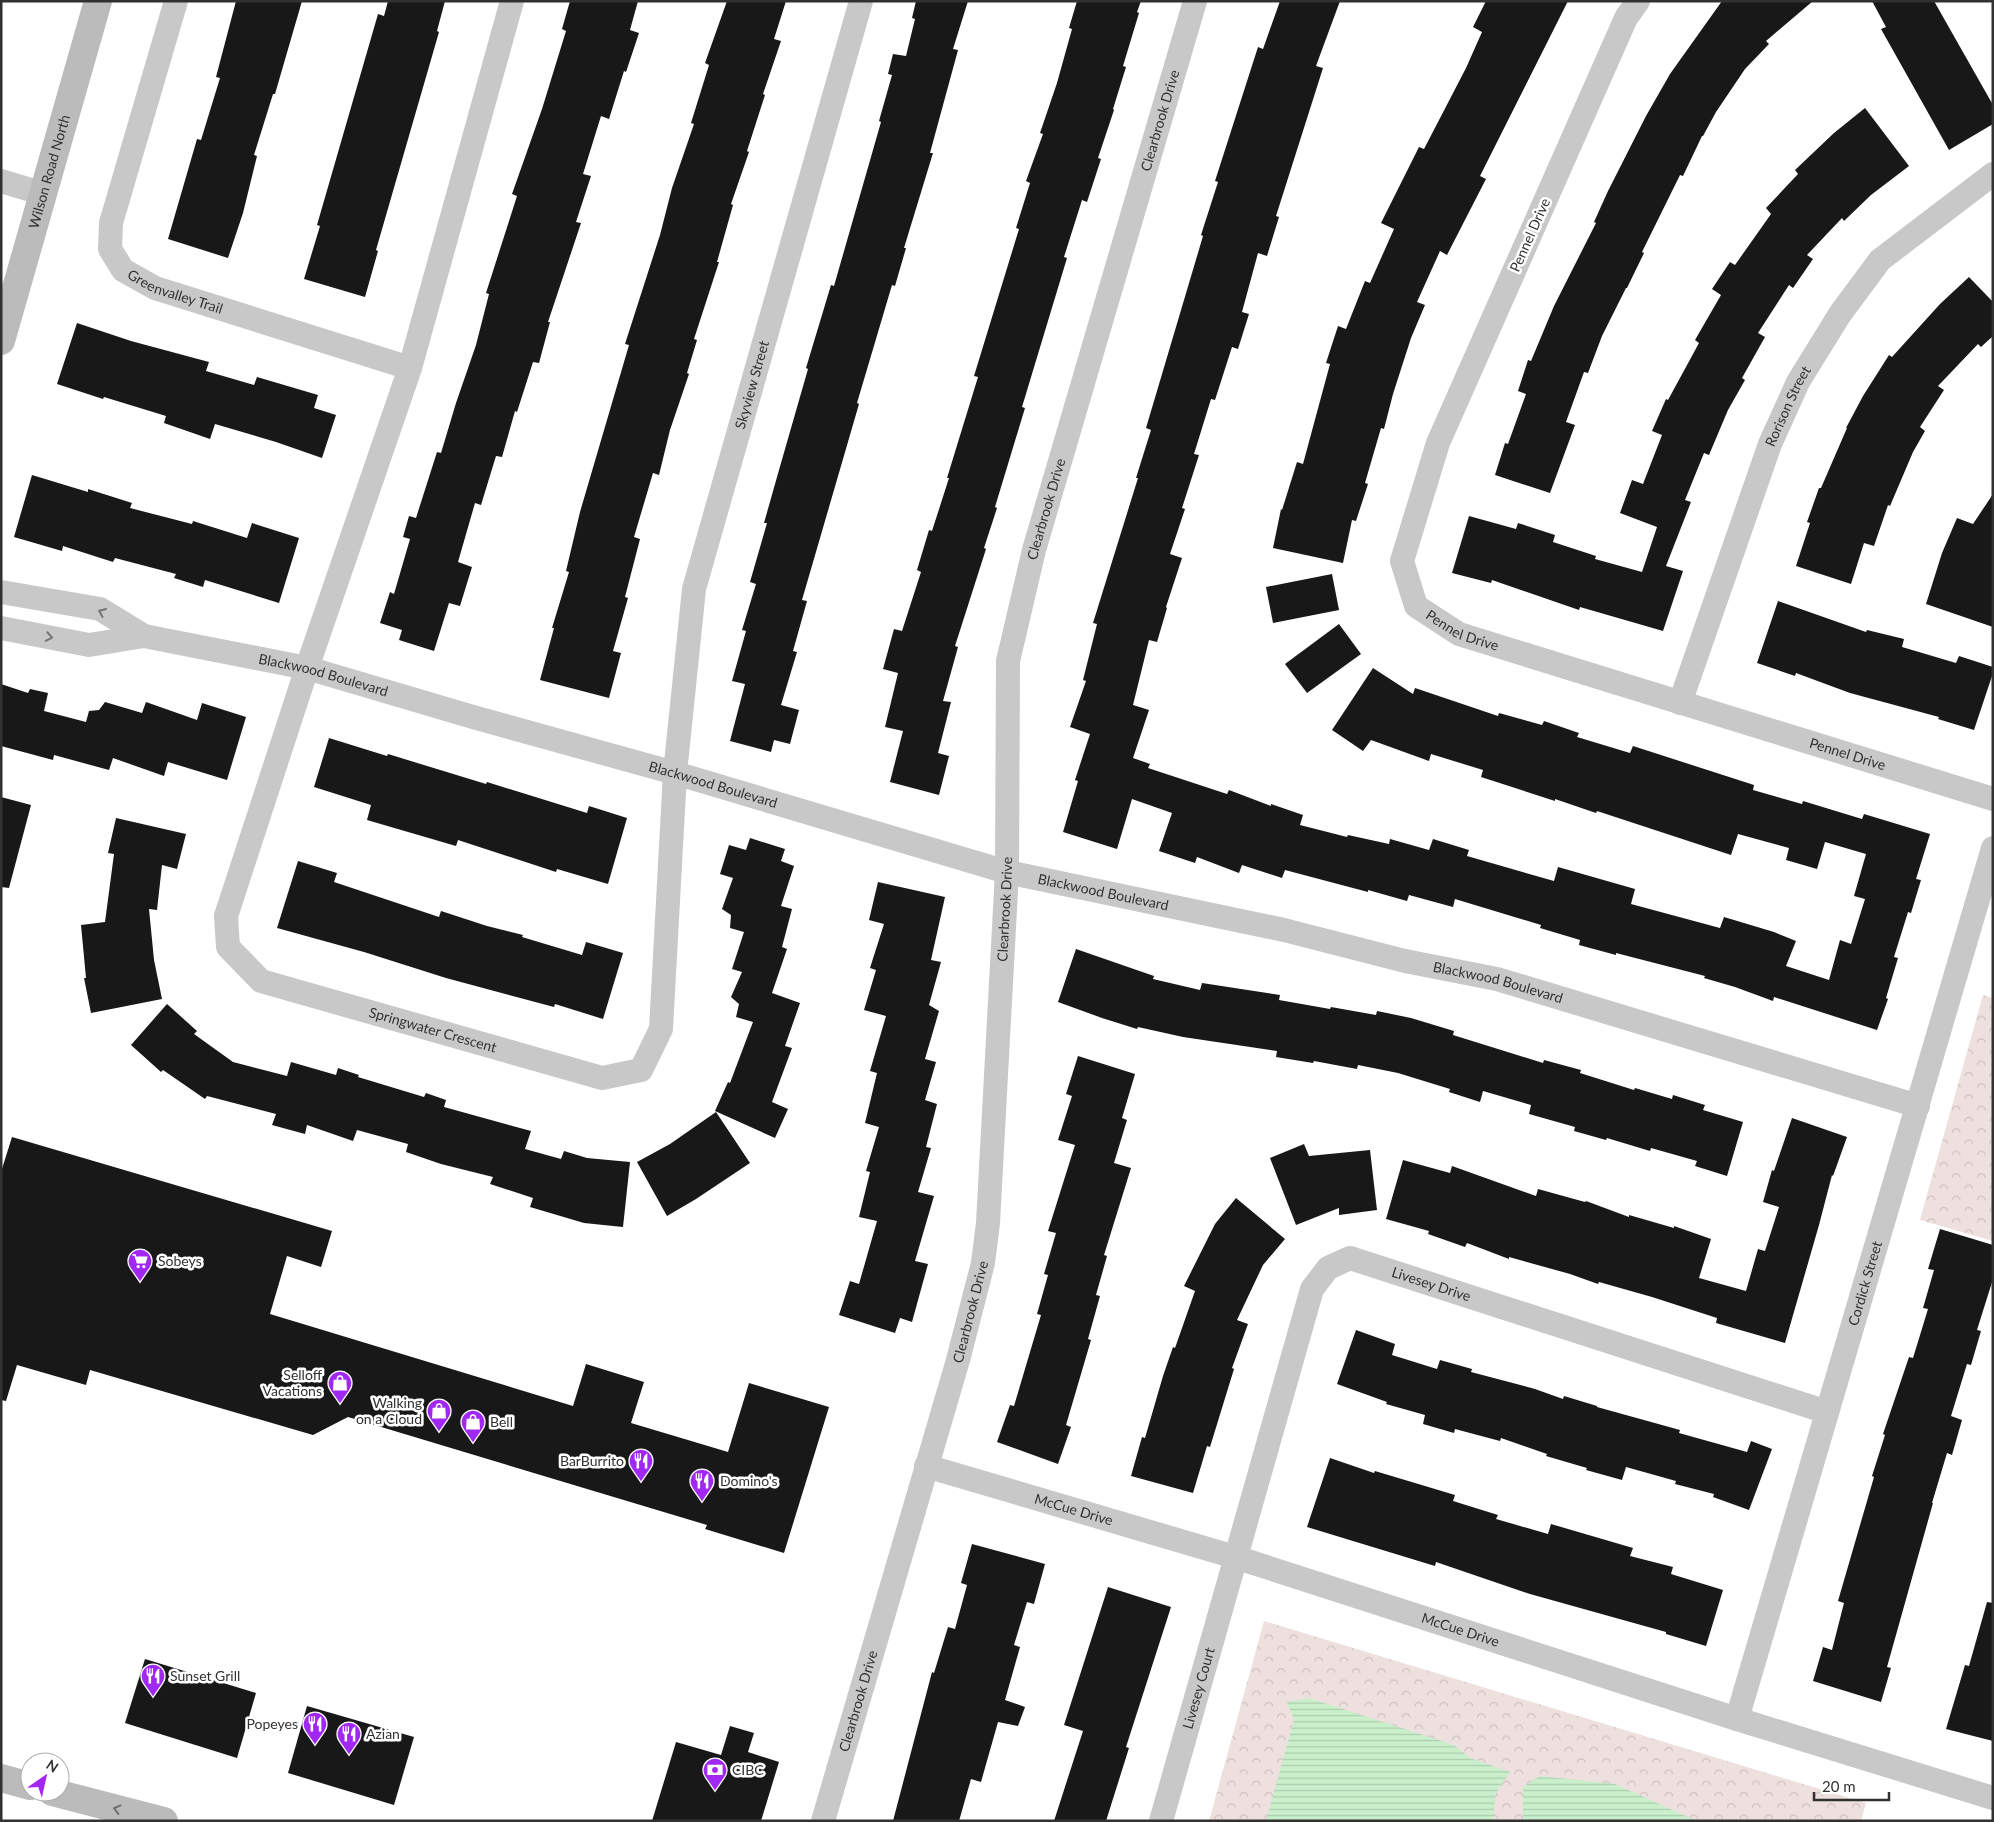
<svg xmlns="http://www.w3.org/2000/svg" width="1994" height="1822" font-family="Lato,sans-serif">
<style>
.park{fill:url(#park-crowns)}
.water{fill:url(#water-rules)}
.building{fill:#181818}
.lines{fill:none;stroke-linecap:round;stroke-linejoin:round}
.street{stroke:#c8c8c8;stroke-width:24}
.secondary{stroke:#bbb;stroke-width:28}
.oneway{stroke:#757575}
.oneway2{stroke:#6f6f6f}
.labels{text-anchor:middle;stroke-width:5;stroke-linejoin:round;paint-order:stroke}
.street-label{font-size:14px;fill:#313131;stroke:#fff}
.poi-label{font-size:14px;fill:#313131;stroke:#fff;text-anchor:start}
</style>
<defs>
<pattern id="park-crowns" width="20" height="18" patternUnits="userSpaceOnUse" patternTransform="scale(1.25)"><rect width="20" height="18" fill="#eee0de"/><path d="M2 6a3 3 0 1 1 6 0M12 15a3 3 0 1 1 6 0" fill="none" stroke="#cdc1bf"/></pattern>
<pattern id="water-rules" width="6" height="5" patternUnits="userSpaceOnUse" patternTransform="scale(1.25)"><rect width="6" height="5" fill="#c9efcb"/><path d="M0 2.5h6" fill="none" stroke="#adcdaf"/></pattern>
</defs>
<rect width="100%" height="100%" fill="#fff"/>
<!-- park -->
<g class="park">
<path d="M1983,995L1993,998V1241L1920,1220Z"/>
<path d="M1264,1621L1866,1803L1861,1821H1209Z"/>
</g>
<!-- water -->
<g class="water">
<path d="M1309,1698L1454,1745L1470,1758L1510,1772L1496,1793L1493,1818L1498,1821H1266L1294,1720L1287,1702Z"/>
<path d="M1540,1776L1615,1784L1697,1821H1523V1787Z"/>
</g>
<!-- building -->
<g class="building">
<path d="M236,1H302L275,94H273L254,155L257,156L243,213L228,258L168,239L197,139L201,140L220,78L216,77Z"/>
<path d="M388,1H445L437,31L439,32L376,250L378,251L365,297L304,279L320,226L317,225L378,14L384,16Z"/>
<path d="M570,1H638L630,30L639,33L626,72L624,71L609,119L601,116L583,174L591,176L576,222L581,223L548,322H550L539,363L533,362L517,412L515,411L502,457L496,456L481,505L475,503L458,562L472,567L460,606L449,603L434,651L399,640L402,630L380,623L390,592L394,594L410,539L403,537L409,516L416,518L437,452L441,453L456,403L476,345L489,294L486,293L517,196L512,194L542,109L566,31L562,29Z"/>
<path d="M727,1H786L774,39L781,41L763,94L765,95L747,151L749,152L731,204L733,205L717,262H719L694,339L697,340L687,373L689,374L670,430L659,475L653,473L634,537L640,539L625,597L628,598L613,651L621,653L609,698L540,680L554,628H552L569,572L566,571L580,512L629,345L625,344L660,235L672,188L694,124L691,123L709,65L705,63Z"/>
<path d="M916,1H968L953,49L958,50L930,153H933L904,248H906L895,286L892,285L857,403L859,404L802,600L807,601L793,651L797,652L781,705L799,710L790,744L774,740L771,752L730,741L745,684L732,681L746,631L742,630L756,584L750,582L767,523H764L779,470L808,369L806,368L831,285L834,286L881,122L879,121L892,75L888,74L893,54L906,56L915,19L912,18Z"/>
<path d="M1077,1H1141L1137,12L1139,13L1123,66L1126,67L1113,109L1114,110L1098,158L1101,159L1087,202L1082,200L1064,257L1067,258L1022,407L1025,408L995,507L997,508L984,548L986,549L955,646L958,647L943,701L951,702L938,753L949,756L939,795L890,782L903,731L885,727L898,673L883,669L894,629L902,631L921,572L917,570L929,530L932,531L949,478H947L978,377L974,376L1019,229L1016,228L1030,183L1026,181L1043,134L1040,133L1057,83L1072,29L1069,28Z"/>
<path d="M1280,1H1340L1316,66L1323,68L1276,216L1279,217L1267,256L1258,253L1242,312L1249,314L1238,349L1232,347L1215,400L1211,399L1194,454L1199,455L1182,508L1185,509L1170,554L1182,558L1166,607L1167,608L1157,642L1149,640L1133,705L1149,710L1133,758L1150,764L1148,768L1227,794L1229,790L1271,806V804L1303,815L1300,825L1347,837L1348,835L1389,844L1390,839L1429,850L1433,839L1469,850L1467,856L1554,881L1558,867L1635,889L1631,904L1720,928L1724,917L1774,932L1796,941L1786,966L1829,980L1840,940L1851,944L1865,899L1854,896L1866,854L1825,842L1817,869L1786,860L1789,848L1738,834L1731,855L1597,811L1596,813L1555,799V801L1481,777L1483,770L1431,754L1429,761L1371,740L1363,751L1332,730L1373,668L1413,694L1415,688L1498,716L1499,713L1542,725L1544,721L1579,733L1577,737L1630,753L1633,746L1754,785L1753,790L1802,804L1803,801L1862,819L1864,814L1930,834L1916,879L1921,880L1911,913L1908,912L1894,957L1898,958L1886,998L1888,999L1877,1030L1774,997L1773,1001L1735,987L1704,978L1705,976L1616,953V955L1579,945L1580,940L1540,928L1541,925L1455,899L1453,907L1409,895L1407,901L1368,890V892L1285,870L1282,878L1242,865L1239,873L1197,857L1195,863L1159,851L1172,813L1132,799L1117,849L1063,832L1078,781L1075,780L1090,734L1070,727L1086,681L1083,680L1097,624L1093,623L1138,478H1136L1151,430L1146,428L1203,236L1201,235L1218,182L1215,181L1258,47L1263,49Z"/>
<path d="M1486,1H1568L1480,176L1486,179L1468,214L1447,255L1440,251L1417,302L1425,305L1411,338L1393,394L1384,429L1381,428L1365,483L1368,484L1356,521L1352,520L1343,563L1273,548L1281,509L1282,510L1297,462L1303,464L1330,364L1326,363L1338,326L1346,329L1365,281L1370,283L1394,229L1381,223L1419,147L1424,149L1466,68L1482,32L1473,27Z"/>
<path d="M1722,1H1813L1766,41L1769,44L1745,69L1716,112L1703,136H1702L1683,176L1680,175L1642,252L1644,253L1627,288H1626L1602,336L1588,373L1584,372L1566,422L1575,425L1550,493L1495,475L1505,443L1508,444L1526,394L1518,391L1528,360L1531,361L1554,306L1596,223L1594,222L1608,191L1646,116L1670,74Z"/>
<path d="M1872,1H1934L1993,105V124L1949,150L1881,29L1886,27Z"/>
<path d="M1865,108L1909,166L1871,195L1844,221L1842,218L1807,255L1813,259L1793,288L1789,285L1758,333L1765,337L1742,378L1745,380L1728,410L1709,455L1704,453L1685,500L1691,502L1666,566L1683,571L1663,631L1580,607L1579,610L1492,580L1491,583L1452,573L1469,516L1516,529L1518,523L1555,535L1553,542L1596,556L1595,559L1642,572L1657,527L1620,513L1632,480L1643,484L1662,435L1652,431L1666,399L1668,400L1699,343L1695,340L1721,295L1712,289L1730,262L1735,265L1771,214L1766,208L1798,174L1795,170L1834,133Z"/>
<path d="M1969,277L1993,302V336L1981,347L1978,344L1938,386L1944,390L1920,427L1925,431L1913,452L1890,506L1888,505L1874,546L1864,543L1851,584L1796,566L1810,523L1807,522L1819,488H1821L1847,428H1846L1863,396L1889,355L1892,357L1940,304Z"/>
<path d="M77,323L131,341L209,362L206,371L254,385L257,377L318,395L314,408L336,415L322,458L276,442L215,424L210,439L164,423L166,416L104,397L103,399L57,384Z"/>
<path d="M32,475L88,492V489L132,503L130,508L192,524L193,521L247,538L252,523L299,538L279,603L205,580L203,587L174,578L176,574L115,558L113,562L63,546L62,551L14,537Z"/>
<path d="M1993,494V627L1926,604L1942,553L1957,518L1973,524Z"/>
<path d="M1332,574L1339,610L1273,623L1266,587Z"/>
<path d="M1778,601L1866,632L1867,630L1904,639L1902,647L1956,663L1959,656L1993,667V673L1974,730L1938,719L1939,717L1850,693L1796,673L1795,676L1757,663Z"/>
<path d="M1339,624L1361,654L1307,693L1285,664Z"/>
<path d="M1,684L28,693L30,689L48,693L44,711L86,722L89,711L99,710L105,702L142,713L146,702L197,720L202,703L246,717L227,780L168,762L164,776L113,758L109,770L54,755L53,760L1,746Z"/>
<path d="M329,738L387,756L388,754L486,784L487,782L587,813L589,806L627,818L608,884L557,869L556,872L458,840L456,846L367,820L371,805L314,787Z"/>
<path d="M1,797L31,805L9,888L1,887Z"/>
<path d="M116,818L186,834L177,869L162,865L157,910L149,909L154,960L162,999L91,1013L84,978H86L81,925L105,922L114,854L108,853Z"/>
<path d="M750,838L785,849L781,861L794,866L781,906L792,909L782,947L787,949L772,993L800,1003L785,1046L792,1048L772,1102L788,1109L775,1138L715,1111L728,1082L730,1083L753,1022L736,1017L739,1004L731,997L742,972L732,969L744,932L730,928L731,915L722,909L733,878L720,874L729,845L746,850Z"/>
<path d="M298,861L337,873L334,882L439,917L441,911L487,926L523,935L522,937L582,955L586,942L623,953L603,1019L555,1004L554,1007L446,978L364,952L277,928Z"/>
<path d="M878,882L945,897L931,960L941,962L929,1005L939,1011L925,1059L936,1062L925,1100L937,1104L926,1147L931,1148L918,1192L934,1196L915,1261L928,1264L912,1322L900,1318L895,1333L839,1315L850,1281L859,1284L877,1221L859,1217L870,1172L866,1171L879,1127L865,1123L877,1073L870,1071L886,1016L864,1010L876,970L870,968L884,924L869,920Z"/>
<path d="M1076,949L1154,976L1153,979L1200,990L1202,983L1280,995L1279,1000L1330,1009L1331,1007L1376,1015L1377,1011L1411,1018L1454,1031L1453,1035L1543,1063L1544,1060L1581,1070L1580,1073L1634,1090L1635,1088L1672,1099L1673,1095L1705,1105L1703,1110L1743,1122L1727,1176L1695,1166L1697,1161L1651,1148L1650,1151L1607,1138L1606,1140L1574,1131L1575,1127L1529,1114L1531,1105L1483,1091L1480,1102L1449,1092L1450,1089L1398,1073L1358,1065L1357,1069L1314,1061L1313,1063L1276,1057L1277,1051L1183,1037L1138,1027L1137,1029L1102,1018L1058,1002Z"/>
<path d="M167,1004L197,1031L194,1034L233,1062L287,1076L291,1062L336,1075L338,1068L359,1075L358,1077L424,1097L426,1093L446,1100L444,1107L531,1131L525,1149L561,1159L564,1151L587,1158L630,1162L623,1227L584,1223L530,1207L533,1198L490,1184L493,1177L441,1164L406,1152L408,1144L357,1130L353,1141L307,1125L305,1134L272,1125L276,1114L207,1096L205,1099L163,1070L161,1072L131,1045Z"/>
<path d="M1078,1056L1135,1074L1122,1118L1127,1120L1114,1163L1131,1168L1104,1255L1107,1256L1096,1295L1100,1296L1088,1339L1091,1340L1066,1425L1071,1427L1058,1464L997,1442L1010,1405L1014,1406L1041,1315L1037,1314L1048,1275L1044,1274L1056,1233L1048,1231L1075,1145L1058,1140L1072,1096L1066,1094Z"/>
<path d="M716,1112L750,1163L696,1199L667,1216L637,1162L670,1144Z"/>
<path d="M1792,1118L1847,1137L1833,1176L1832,1175L1819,1225L1785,1343L1716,1323L1717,1318L1652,1297L1599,1282L1598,1284L1570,1274L1509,1257V1259L1467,1243L1465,1247L1428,1234L1429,1231L1386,1219L1403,1160L1450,1173L1452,1166L1536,1196L1538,1189L1585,1202L1586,1201L1629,1217V1215L1674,1228V1226L1711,1239L1699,1278L1746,1291L1758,1249L1765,1251L1779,1207L1763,1202L1772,1170L1774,1171Z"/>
<path d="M12,1137L332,1231L321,1267L287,1256L270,1314L573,1406L586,1364L644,1382L631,1423L728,1452L749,1383L829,1407L784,1553L705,1529L707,1525L348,1417L313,1435L90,1370L86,1385L17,1365L6,1401L1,1400V1172Z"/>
<path d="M1304,1144L1309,1156L1370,1150L1377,1210L1339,1215V1208L1296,1225L1270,1158Z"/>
<path d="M1236,1198L1285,1239L1263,1265L1237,1320L1248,1324L1232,1368L1234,1369L1210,1447L1207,1446L1193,1493L1131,1476L1142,1437L1145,1438L1163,1376L1173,1347L1175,1348L1195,1291L1184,1286L1215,1224Z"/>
<path d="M1940,1229L1993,1245V1279L1977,1330L1981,1331L1971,1365L1967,1364L1951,1416L1962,1420L1952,1455L1947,1453L1932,1503H1933L1887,1667L1891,1668L1881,1702L1813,1681L1823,1647L1832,1650L1844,1603L1838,1601L1874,1477L1872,1476L1885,1435L1883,1434L1909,1357L1913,1358L1928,1309L1923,1308L1934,1270L1928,1269Z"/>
<path d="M1356,1330L1395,1344L1392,1355L1437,1369L1440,1360L1472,1369L1471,1372L1535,1389L1563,1399L1564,1396L1597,1406V1407L1680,1430L1679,1433L1747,1452L1751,1441L1772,1449L1749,1510L1713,1497L1714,1494L1675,1484L1676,1481L1626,1467L1622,1480L1586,1470L1587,1468L1546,1456L1547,1454L1501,1438L1500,1441L1455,1429L1454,1433L1423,1424L1425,1415L1386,1404L1387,1402L1337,1384Z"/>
<path d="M1330,1458L1374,1473L1375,1471L1455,1495L1453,1501L1498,1515L1496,1519L1548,1534L1551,1524L1633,1548L1630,1556L1673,1567L1671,1574L1723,1590L1706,1646L1666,1634V1632L1530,1594L1436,1562L1435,1566L1307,1527Z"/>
<path d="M972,1544L1045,1564L1034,1604L1027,1602L1014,1645L1020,1647L1005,1700L1025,1707L1018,1726L998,1722L981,1782L971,1779L959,1821H893L932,1672L934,1673L948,1627L955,1629L967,1585L961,1583Z"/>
<path d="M1108,1587L1171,1607L1126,1747L1129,1748L1106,1821H1054L1083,1731L1064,1725Z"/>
<path d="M1987,1602L1993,1603V1741L1946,1729L1965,1665L1969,1666Z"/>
<path d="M145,1659L256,1693L237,1758L125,1723Z"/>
<path d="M307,1706L414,1737L394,1805L288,1773Z"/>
<path d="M730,1726L754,1733L748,1752L779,1762L761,1821H652L676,1742L721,1755Z"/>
</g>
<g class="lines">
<!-- street -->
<g class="street">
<path id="s1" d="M176,1L111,223L110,249L123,270L155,288L410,368"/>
<path id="s2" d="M512,1L410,368L307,668L226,916L228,947L261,981L602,1078L641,1070L661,1029L675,773L694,589L861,1"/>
<path id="s3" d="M1638,1L1626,18L1438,443L1402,561L1416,606L1459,634L1993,799"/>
<path d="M1,181L44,194"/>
<path d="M1,592L100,609L144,636"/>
<path id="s4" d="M1,628L89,645L144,636L307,668L473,717L675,773L1007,872L1284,930L1405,961L1497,979L1918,1106"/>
<path id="s5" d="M1680,703L1770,444L1798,382L1840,314L1880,260L1993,174"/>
<path id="s6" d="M926,1466L1235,1557L1737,1719L1993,1798"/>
<path id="s7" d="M1737,1719L1993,848"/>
<path id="s8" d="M823,1821L958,1360L983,1263L988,1223L1007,872L1008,661L1034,550L1195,1"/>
<path id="s9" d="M1161,1821L1312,1289L1328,1268L1350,1258L1827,1412"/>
</g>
<!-- secondary -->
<g class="secondary">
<path id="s10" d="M1,341L98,1"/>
<path d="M1,1778L30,1786"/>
<path d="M52,1792L164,1821"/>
</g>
</g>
<!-- one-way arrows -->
<defs><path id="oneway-chevron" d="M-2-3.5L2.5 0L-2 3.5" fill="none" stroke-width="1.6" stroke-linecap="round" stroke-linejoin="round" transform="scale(1.25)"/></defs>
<g class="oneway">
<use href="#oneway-chevron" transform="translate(102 612) rotate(-156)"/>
<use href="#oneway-chevron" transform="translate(49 637) rotate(11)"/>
</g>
<use class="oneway2" href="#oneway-chevron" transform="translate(117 1809) rotate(-166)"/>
<!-- icons -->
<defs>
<symbol id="supermarket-pin" viewBox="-11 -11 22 30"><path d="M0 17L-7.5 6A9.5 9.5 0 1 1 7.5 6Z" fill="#a028f2" stroke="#fff"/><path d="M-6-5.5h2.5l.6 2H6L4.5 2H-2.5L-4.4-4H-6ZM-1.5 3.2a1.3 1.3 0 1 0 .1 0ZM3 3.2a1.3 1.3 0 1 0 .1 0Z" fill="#fff"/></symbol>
<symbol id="shop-pin" viewBox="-11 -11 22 30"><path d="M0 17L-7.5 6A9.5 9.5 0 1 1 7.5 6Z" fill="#a028f2" stroke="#fff"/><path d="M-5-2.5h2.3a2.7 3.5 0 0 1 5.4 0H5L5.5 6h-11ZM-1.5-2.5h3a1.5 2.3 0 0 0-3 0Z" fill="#fff"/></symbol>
<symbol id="restaurant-pin" viewBox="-11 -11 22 30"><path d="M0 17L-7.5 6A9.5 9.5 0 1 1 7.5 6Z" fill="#a028f2" stroke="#fff"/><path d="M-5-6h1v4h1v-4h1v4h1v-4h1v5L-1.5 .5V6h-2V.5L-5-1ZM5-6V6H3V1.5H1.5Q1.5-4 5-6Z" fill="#fff"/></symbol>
<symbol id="bank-pin" viewBox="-11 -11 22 30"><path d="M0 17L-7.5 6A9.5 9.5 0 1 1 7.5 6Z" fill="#a028f2" stroke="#fff"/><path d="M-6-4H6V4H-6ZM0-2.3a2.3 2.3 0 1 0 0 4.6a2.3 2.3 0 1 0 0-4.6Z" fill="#fff"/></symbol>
</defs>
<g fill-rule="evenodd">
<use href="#supermarket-pin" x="126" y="1247" width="28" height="38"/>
<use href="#shop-pin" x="326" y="1369" width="28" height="38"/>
<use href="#shop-pin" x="425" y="1397" width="28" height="38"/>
<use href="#shop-pin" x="459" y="1408" width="28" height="38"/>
<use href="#restaurant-pin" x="627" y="1447" width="28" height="38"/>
<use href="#restaurant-pin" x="688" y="1467" width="28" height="38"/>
<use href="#restaurant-pin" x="139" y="1662" width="28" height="38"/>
<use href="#restaurant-pin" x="301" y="1710" width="28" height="38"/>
<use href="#restaurant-pin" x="335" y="1720" width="28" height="38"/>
<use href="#bank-pin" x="701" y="1756" width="28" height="38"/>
</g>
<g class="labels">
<!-- street labels -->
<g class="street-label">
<text dy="5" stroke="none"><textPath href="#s8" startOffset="1745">Clearbrook Drive</textPath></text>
<text dy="5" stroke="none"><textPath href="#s10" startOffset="176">Wilson Road North</textPath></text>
<text transform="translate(1530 235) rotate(-66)" y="5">Pennel Drive</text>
<text dy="5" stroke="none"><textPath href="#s1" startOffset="339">Greenvalley Trail</textPath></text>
<text dy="5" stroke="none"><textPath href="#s2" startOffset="2131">Skyview Street</textPath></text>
<text dy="5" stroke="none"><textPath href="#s5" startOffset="316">Rorison Street</textPath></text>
<text dy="5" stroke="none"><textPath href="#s8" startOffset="1340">Clearbrook Drive</textPath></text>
<text dy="5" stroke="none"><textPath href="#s3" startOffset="709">Pennel Drive</textPath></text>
<text dy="5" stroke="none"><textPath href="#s4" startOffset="329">Blackwood Boulevard</textPath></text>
<text dy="5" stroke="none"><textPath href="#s3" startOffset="1114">Pennel Drive</textPath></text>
<text dy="5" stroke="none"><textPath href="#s4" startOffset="734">Blackwood Boulevard</textPath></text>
<text dy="5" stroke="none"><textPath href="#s4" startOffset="1139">Blackwood Boulevard</textPath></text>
<text dy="5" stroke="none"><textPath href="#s8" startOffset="935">Clearbrook Drive</textPath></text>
<text dy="5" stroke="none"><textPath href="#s4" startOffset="1544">Blackwood Boulevard</textPath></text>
<text dy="5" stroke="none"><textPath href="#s2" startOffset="1216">Springwater Crescent</textPath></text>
<text dy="5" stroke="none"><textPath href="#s7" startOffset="454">Cordick Street</textPath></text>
<text dy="5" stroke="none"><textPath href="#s9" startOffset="689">Livesey Drive</textPath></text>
<text dy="5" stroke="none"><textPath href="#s8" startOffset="530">Clearbrook Drive</textPath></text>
<text dy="5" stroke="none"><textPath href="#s6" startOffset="154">McCue Drive</textPath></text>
<text dy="5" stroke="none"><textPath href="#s6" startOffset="559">McCue Drive</textPath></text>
<text dy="5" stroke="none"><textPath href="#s9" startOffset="138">Livesey Court</textPath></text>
<text dy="5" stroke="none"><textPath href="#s8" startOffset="125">Clearbrook Drive</textPath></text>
</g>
<!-- poi labels -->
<g class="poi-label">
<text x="158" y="1266">Sobeys</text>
<text x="322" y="1380" text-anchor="end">Selloff<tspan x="322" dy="16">Vacations</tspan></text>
<text x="422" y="1408" text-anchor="end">Walking<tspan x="422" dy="16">on a Cloud</tspan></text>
<text x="490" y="1427">Bell</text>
<text x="624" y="1466" text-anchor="end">BarBurrito</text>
<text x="720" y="1486">Domino's</text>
<text x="170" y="1681">Sunset Grill</text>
<text x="298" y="1729" text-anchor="end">Popeyes</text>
<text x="366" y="1739">Azian</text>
<text x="732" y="1775">CIBC</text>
</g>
</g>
<!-- border -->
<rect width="1994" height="1822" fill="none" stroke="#313131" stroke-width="5"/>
<!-- north arrow -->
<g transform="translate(45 1777) rotate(34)"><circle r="24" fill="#ffffff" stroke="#adadad"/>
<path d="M0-4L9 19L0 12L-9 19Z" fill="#a028f2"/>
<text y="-8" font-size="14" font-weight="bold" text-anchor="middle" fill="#313131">N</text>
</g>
<!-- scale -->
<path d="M1814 1792v8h75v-8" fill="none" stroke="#313131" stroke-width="2.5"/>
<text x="1822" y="1792" font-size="15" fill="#313131" stroke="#ffffff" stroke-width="4" paint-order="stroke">20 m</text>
</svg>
